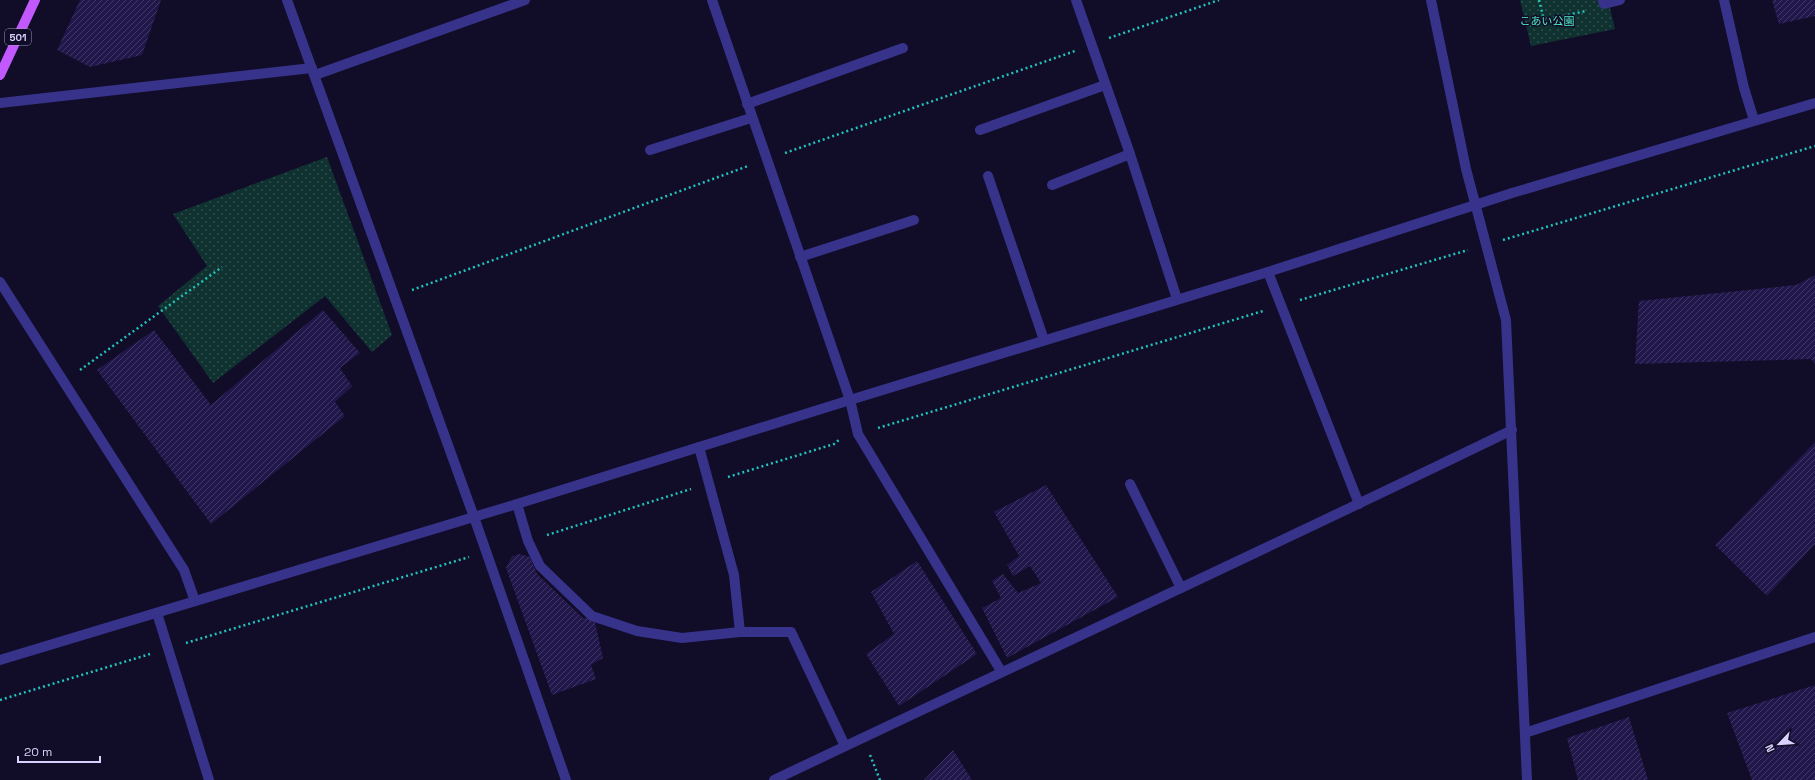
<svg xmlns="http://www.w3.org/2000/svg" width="1815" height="780" font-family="'Space Grotesk','Noto Sans JP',sans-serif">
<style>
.grass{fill:url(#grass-dots)}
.building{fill:url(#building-hatch)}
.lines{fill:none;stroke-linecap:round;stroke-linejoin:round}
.path{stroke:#22c3bb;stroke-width:2.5;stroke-dasharray:2 3;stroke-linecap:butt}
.service{stroke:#37338b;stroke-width:10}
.minor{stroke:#37338b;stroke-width:10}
.tertiary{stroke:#37338b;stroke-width:10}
.primary{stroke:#c259ff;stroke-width:10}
.labels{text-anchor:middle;stroke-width:3;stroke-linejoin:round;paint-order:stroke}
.shield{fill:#110c27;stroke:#9c97be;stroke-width:1}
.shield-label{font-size:10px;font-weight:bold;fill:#d8d2ff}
.park-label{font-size:11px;fill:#52ecc6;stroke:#110c27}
</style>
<defs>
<pattern id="grass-dots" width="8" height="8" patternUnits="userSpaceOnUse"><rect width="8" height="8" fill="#0f3231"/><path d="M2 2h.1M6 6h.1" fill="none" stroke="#314f50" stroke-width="1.8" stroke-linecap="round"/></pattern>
<pattern id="building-hatch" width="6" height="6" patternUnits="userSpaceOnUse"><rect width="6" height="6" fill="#21174a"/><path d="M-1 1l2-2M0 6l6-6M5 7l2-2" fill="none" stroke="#403865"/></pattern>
</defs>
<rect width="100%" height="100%" fill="#110c27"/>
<!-- grass -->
<g class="grass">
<path d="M1520,0H1608L1615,29L1531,46Z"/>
<path d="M327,157L392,335L372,352L325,296L213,383L158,306L207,266L173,214Z"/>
</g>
<!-- building -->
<g class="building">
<path d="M80,0H161L142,55L90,67L57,50Z"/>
<path d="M1772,0H1815V16L1779,24Z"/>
<path d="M1815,275V364L1811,359L1635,364L1639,301L1796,285Z"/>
<path d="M323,310L360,353L340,368L352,386L335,402L345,416L211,524L97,370L154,330L211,405Z"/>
<path d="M1815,442V544L1767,596L1715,545Z"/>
<path d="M1046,485L1118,597L1007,658L982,608L1001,598L992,581L1003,574L1018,593L1041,583L1030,566L1013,576L1007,565L1019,556L994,512Z"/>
<path d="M519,554L530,557L537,574L583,618H594L603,658L591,665L596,679L552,695L506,568L512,556Z"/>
<path d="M917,561L977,654L899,706L866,654L894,634L871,592Z"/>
<path d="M1815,685V780H1752L1727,713Z"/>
<path d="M1629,717L1648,780H1578L1567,738Z"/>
<path d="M953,750L972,780H924Z"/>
</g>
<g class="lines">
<!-- path -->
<g class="path">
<path d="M1539,0L1544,20L1586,11"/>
<path d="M1109,38L1219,0"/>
<path d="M785,153L1075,51"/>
<path d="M1503,240L1815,146"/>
<path d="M412,290L748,166"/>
<path d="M1300,300L1468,250"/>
<path d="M80,370L222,267"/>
<path d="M878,428L1263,311"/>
<path d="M728,477L834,444L840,439"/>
<path d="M547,535L691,489"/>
<path d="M186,643L469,557"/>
<path d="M0,700L150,654"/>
<path d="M870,755L880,780"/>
</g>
<!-- service -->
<g class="service">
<path d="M1603,0L1604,4L1620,0"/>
<path d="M747,104L903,48"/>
<path d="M980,130L1105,85"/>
<path d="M650,150L751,118"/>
<path d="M988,176L1044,340"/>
<path d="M1052,185L1130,154"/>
<path d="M800,257L914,220"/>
<path d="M1268,272L1359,504"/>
<path d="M699,447L734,575L740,632"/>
<path d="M1130,484L1181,588"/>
<path d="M517,504L528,541L540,566L592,616L637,631L682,638L740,632H791L845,746"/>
</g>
<!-- minor -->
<g class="minor">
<path d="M287,0L474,517L566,780"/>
<path d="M712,0L850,400L858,434L1001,671"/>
<path d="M1076,0L1130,154L1177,299"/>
<path d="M1724,0L1744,88L1754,120"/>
<path d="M315,75L525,0"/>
<path d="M0,103L312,68"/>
<path d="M0,282L184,570L195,601"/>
<path d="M157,613L209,780"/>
<path d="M1525,733L1815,637"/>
<path d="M774,780C1020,663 1267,549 1512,430"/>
</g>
<!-- tertiary -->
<g class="tertiary">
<path d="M1431,0L1466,169L1506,320L1527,780"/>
<path d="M0,660L517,504L850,400L1268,272L1512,193L1815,103"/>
</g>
<!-- primary -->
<path class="primary" d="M0,75L35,0"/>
</g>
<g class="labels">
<!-- shield labels -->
<rect class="shield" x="5" y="29" width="26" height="16" rx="3"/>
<g class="shield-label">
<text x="18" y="41">501</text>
</g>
<!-- park labels -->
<g class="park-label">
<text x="1547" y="25">こあい公園</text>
</g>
</g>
<!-- north arrow -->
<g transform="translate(1779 744) rotate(245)" stroke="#110c27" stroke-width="3" paint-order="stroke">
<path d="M0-3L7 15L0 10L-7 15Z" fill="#d8d2ff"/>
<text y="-6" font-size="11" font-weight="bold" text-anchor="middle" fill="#d8d2ff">N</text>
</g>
<!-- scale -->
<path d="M18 756v6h82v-6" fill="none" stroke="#d8d2ff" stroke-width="2"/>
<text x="24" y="756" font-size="12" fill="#d8d2ff" stroke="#110c27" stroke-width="3" paint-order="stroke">20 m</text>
</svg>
